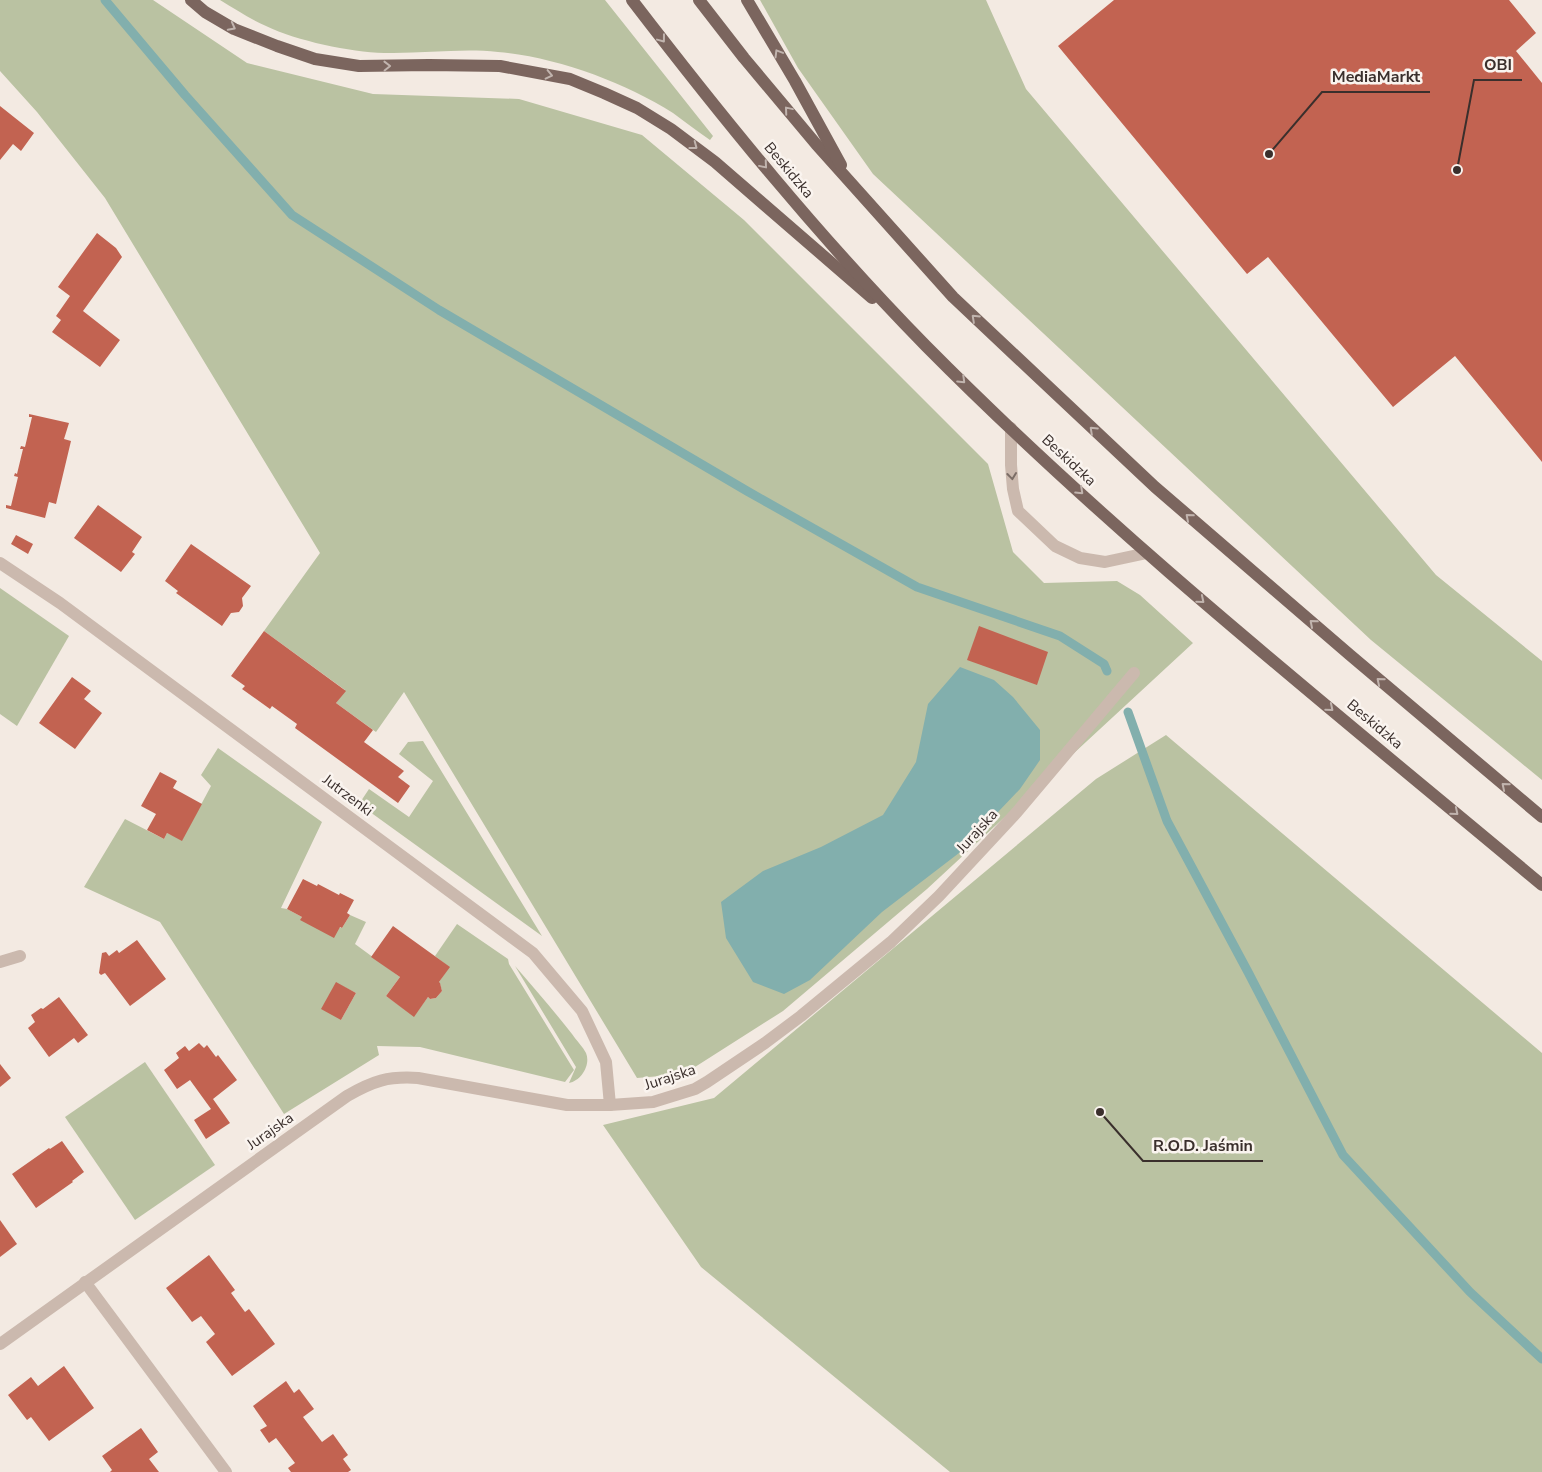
<svg xmlns="http://www.w3.org/2000/svg" width="1542" height="1472" font-family="'Nunito Sans',sans-serif">
<style>
.green{fill:#bac2a2;fill-rule:evenodd}
.water{fill:#82afad}
.lines{fill:none;stroke-linecap:round;stroke-linejoin:round}
.stream{stroke:#82afad;stroke-width:9}
.building{fill:#c26351}
.service{stroke:#cbb9ae;stroke-width:12}
.minor{stroke:#cbb9ae;stroke-width:12}
.primary{stroke:#7b655e;stroke-width:12}
.oneway{stroke:#c1b4ae}
.oneway2{stroke:#7b6d66}
.labels{text-anchor:middle;stroke-width:5;stroke-linejoin:round;paint-order:stroke}
.street-label{font-size:15px;fill:#3a2f2c;stroke:#faf4ef}
.leader{fill:none;stroke:#3a2f2c;stroke-width:2}
.callout-dot{fill:#3a2f2c;stroke:#faf4ef;stroke-width:2}
.callout-label{font-size:16px;text-anchor:middle;font-weight:bold;fill:#3a2f2c;stroke:#faf4ef;stroke-width:5;stroke-linejoin:round;paint-order:stroke}
</style>
<rect width="100%" height="100%" fill="#f3eae2"/>
<!-- green -->
<g class="green">
<path d="M0,0H153L247,63L373,94L519,99L642,135L744,220L988,464L1013,552L1044,583L1117,581L1140,595L1193,643L927,889L783,1011L684,1074L637,1078L404,692L376,732L336,703L345,690L264,631L320,553L105,198L37,112L0,71Z"/>
<path d="M220,0H605L713,136L710,140C697,131 685,122 673,113C624,82 556,57 498,52C460,48 423,54 384,53C350,52 297,41 266,26C250,19 235,9 220,0Z"/>
<path d="M760,0H986L1026,89L1436,575L1542,661V780L1371,640L873,174L798,68Z"/>
<path d="M0,588L69,636L17,726L0,714Z"/>
<path d="M1166,735L1542,1053V1472H950L701,1267L603,1125L714,1098L1096,779Z"/>
<path d="M423,741L542,936L359,804L369,789L409,817L433,781L399,754L408,742Z"/>
<path d="M218,748L322,822L281,908L287,909L302,917L301,919L342,928L350,915L366,922L355,944L400,977L386,996L414,1016L428,997L430,999L436,998L442,991L440,984L439,982L449,967L435,956L457,924L508,959L509,964L574,1070L565,1082L420,1047L377,1046L379,1055L284,1114L160,922L84,887L125,819L164,839L167,833L182,840L211,786L201,775ZM336,983L356,993L341,1020Z"/>
<path d="M515,966C534,988 554,1011 572,1034C576,1040 583,1047 586,1053C591,1065 581,1081 569,1083L576,1067Z"/>
<path d="M145,1062L215,1165L135,1220L65,1117Z"/>
</g>
<!-- water -->
<path class="water" d="M960,667L994,680L1013,697L1040,730V760L1020,789L959,853L882,912L810,980L784,994L753,982L726,938L721,902L763,871L821,847L883,815L916,762L928,704Z"/>
<g class="lines">
<!-- stream -->
<g class="stream">
<path d="M105,0L185,95L292,215L439,310L747,491L917,587L1060,636L1104,664L1107,671"/>
<path d="M1128,712L1167,821L1248,972L1343,1155L1470,1292L1542,1359"/>
</g>
</g>
<!-- building -->
<g class="building">
<path d="M1114,0H1509L1536,33L1516,51L1542,83V462L1455,356L1393,407L1268,257L1247,274L1058,46Z"/>
<path d="M0,106L34,133L21,151L13,144L0,160Z"/>
<path d="M97,233L116,248L122,257L83,311L120,340L100,367L52,332L61,320L56,316L70,296L58,287Z"/>
<path d="M29,414L69,423L64,439L71,441L56,504L49,502L45,518L6,508V505L11,506L18,477L14,476L15,473L17,474L23,449H20L21,446L25,447L32,417H29Z"/>
<path d="M98,505L142,537L132,552L135,554L121,572L74,538Z"/>
<path d="M16,535L33,544L28,554L11,544Z"/>
<path d="M191,544L251,586L242,598L243,606L239,612L231,613L222,626L176,593L178,591L165,581Z"/>
<path d="M979,626L1048,652L1037,685L967,660Z"/>
<path d="M264,631L346,691L336,703L373,730L364,742L404,771L398,777L410,786L398,803L295,728L297,724L272,706L270,709L242,689L245,686L231,676Z"/>
<path d="M72,677L91,691L84,699L102,713L75,749L39,723Z"/>
<path d="M160,772L177,781L173,788L202,804L182,841L167,833L164,839L147,830L156,814L141,806Z"/>
<path d="M303,879L317,886L318,884L339,895L340,893L354,900L347,913L350,915L342,928L340,927L334,938L300,920L302,917L287,909Z"/>
<path d="M393,926L450,967L439,982L440,983L442,991L436,998L430,999L428,997L414,1017L386,996L400,977L371,957Z"/>
<path d="M137,940L166,979L130,1006L105,973L101,975L99,973L102,953L106,952L109,956L117,950L119,953Z"/>
<path d="M336,982L356,993L341,1020L321,1009Z"/>
<path d="M59,997L88,1035L78,1043L74,1038L49,1057L28,1028L35,1022L31,1015L41,1008L43,1009Z"/>
<path d="M199,1043L204,1048L207,1045L216,1057L218,1055L237,1080L213,1099L230,1123L206,1139L194,1120L211,1109L190,1080L177,1089L164,1070L179,1058L176,1053L185,1046L189,1051Z"/>
<path d="M0,1064L11,1078L0,1087Z"/>
<path d="M62,1141L84,1172L72,1181L73,1182L36,1208L12,1174L49,1148L50,1149Z"/>
<path d="M0,1220L17,1244L0,1257Z"/>
<path d="M209,1255L235,1290L231,1293L245,1312L249,1309L275,1344L232,1376L206,1342L215,1334L201,1316L192,1322L166,1288Z"/>
<path d="M64,1366L94,1408L49,1441L31,1417L27,1420L8,1395L31,1377L38,1386Z"/>
<path d="M286,1381L294,1393L299,1389L314,1409L303,1417L322,1442L333,1434L348,1455L343,1459L351,1470L348,1472H291L288,1468L295,1463L276,1438L269,1443L260,1430L267,1426L253,1406Z"/>
<path d="M141,1428L158,1452L149,1459L159,1472H110L112,1470L102,1456Z"/>
</g>
<g class="lines">
<!-- service -->
<path class="service" d="M1011,428V465L1013,489L1018,511L1055,546L1080,558L1105,562L1147,553"/>
<!-- minor -->
<g class="minor">
<path d="M0,563L60,603L533,953L582,1011L606,1062L610,1105"/>
<path d="M0,962L20,956"/>
<path d="M85,1282L226,1472"/>
<path d="M0,1344L347,1096C373,1081 388,1076 418,1078L567,1105H610L653,1102L695,1089L707,1082L765,1043L801,1016L891,942L939,896L1017,812L1134,673"/>
</g>
<!-- primary -->
<g class="primary">
<path d="M191,0L205,12L234,29L277,46L315,59L359,66L429,65L500,66L570,79L604,93L637,108L671,129L715,162L872,298"/>
<path d="M632,0C724,120 820,238 926,346C1118,540 1333,710 1542,885"/>
<path d="M699,0L744,58L816,144L953,297L1155,487L1350,655L1542,817"/>
<path d="M747,0L795,81L841,165"/>
</g>
</g>
<!-- one-way arrows -->
<defs><path id="oneway-chevron" d="M-2-3.5L2.5 0L-2 3.5" fill="none" stroke-width="1.6" stroke-linecap="round" stroke-linejoin="round" transform="scale(1.25)"/></defs>
<g class="oneway">
<use href="#oneway-chevron" transform="translate(232 27) rotate(28)"/>
<use href="#oneway-chevron" transform="translate(662 39) rotate(53)"/>
<use href="#oneway-chevron" transform="translate(778 53) rotate(-121)"/>
<use href="#oneway-chevron" transform="translate(387 66) rotate(-1)"/>
<use href="#oneway-chevron" transform="translate(549 75) rotate(13)"/>
<use href="#oneway-chevron" transform="translate(788 110) rotate(-130)"/>
<use href="#oneway-chevron" transform="translate(694 146) rotate(37)"/>
<use href="#oneway-chevron" transform="translate(764 165) rotate(50)"/>
<use href="#oneway-chevron" transform="translate(975 318) rotate(-137)"/>
<use href="#oneway-chevron" transform="translate(962 380) rotate(44)"/>
<use href="#oneway-chevron" transform="translate(1093 430) rotate(-137)"/>
<use href="#oneway-chevron" transform="translate(1080 491) rotate(43)"/>
<use href="#oneway-chevron" transform="translate(1189 517) rotate(-139)"/>
<use href="#oneway-chevron" transform="translate(1201 600) rotate(40)"/>
<use href="#oneway-chevron" transform="translate(1313 623) rotate(-139)"/>
<use href="#oneway-chevron" transform="translate(1380 681) rotate(-140)"/>
<use href="#oneway-chevron" transform="translate(1330 708) rotate(40)"/>
<use href="#oneway-chevron" transform="translate(1505 786) rotate(-140)"/>
<use href="#oneway-chevron" transform="translate(1455 812) rotate(40)"/>
</g>
<use class="oneway2" href="#oneway-chevron" transform="translate(1012 476) rotate(83)"/>
<g class="labels">
<!-- street labels -->
<g class="street-label">
<text transform="translate(789 170) rotate(50)" y="5">Beskidzka</text>
<text transform="translate(1069 460) rotate(43)" y="5">Beskidzka</text>
<text transform="translate(1375 724) rotate(40)" y="5">Beskidzka</text>
<text transform="translate(348 795) rotate(37)" y="5">Jutrzenki</text>
<text transform="translate(977 831) rotate(-48)" y="5">Jurajska</text>
<text transform="translate(670 1077) rotate(-18)" y="5">Jurajska</text>
<text transform="translate(270 1131) rotate(-35)" y="5">Jurajska</text>
</g>
</g>
<!-- callouts -->
<path class="leader" d="M1457 170L1474 80H1522M1269 154L1322 92H1430M1100 1112L1143 1161H1263"/>
<g class="callout-dot">
<circle cx="1457" cy="170" r="5"/>
<circle cx="1269" cy="154" r="5"/>
<circle cx="1100" cy="1112" r="5"/>
</g>
<g class="callout-label">
<text x="1498" y="70">OBI</text>
<text x="1376" y="82">MediaMarkt</text>
<text x="1203" y="1151">R.O.D. Jaśmin</text>
</g>
</svg>
